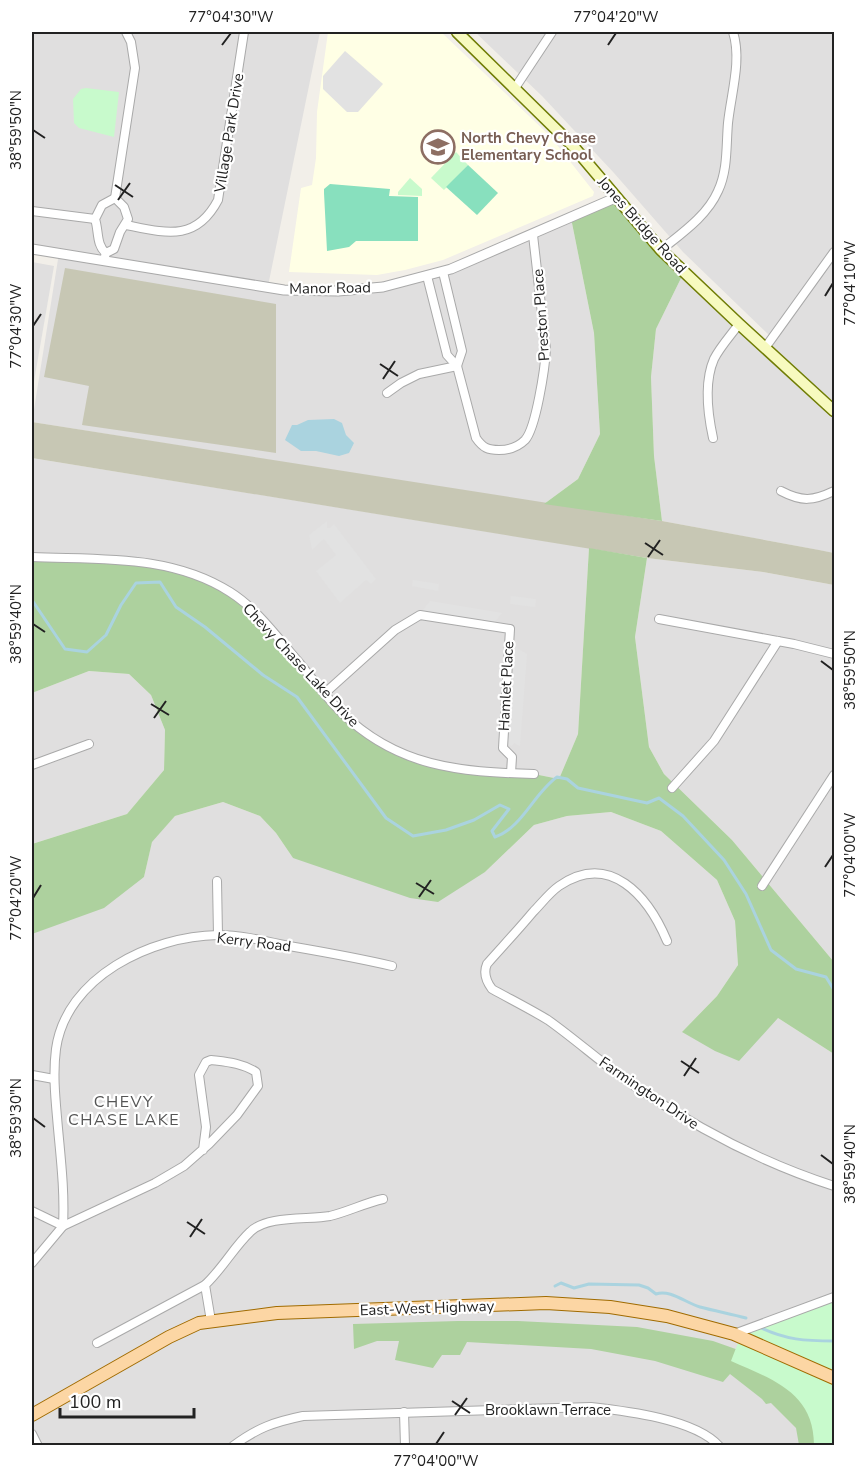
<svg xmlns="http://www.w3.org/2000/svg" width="866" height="1477" font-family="'Nunito Sans',sans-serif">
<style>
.residential{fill:#e0dfdf}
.education{fill:#ffffe5}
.construction{fill:#c7c7b4}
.forest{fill:#add19e}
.park{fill:#c8facc}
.pitch{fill:#88e0be}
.parking{fill:#e2e2e2}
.water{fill:#aad3df}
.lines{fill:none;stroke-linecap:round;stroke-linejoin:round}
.stream{stroke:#aad3df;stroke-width:3}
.minor-casing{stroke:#a9a9a9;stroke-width:10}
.tertiary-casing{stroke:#a9a9a9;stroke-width:11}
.secondary-casing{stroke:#707d05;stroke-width:13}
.primary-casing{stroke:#a06b00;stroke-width:14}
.minor{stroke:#fff;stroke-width:8}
.tertiary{stroke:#fff;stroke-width:9}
.secondary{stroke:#f7fabf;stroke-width:10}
.primary{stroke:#fcd6a4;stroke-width:12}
.ticks{fill:none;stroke:#222;stroke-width:2}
.labels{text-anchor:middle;stroke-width:4.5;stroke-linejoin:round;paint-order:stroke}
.street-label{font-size:15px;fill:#222;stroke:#fff}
.education-label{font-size:15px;font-weight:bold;fill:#785e54;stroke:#fff;text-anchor:start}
.neighbourhood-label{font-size:16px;letter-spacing:1.5px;fill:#555;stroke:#fff}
.neatline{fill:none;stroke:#222;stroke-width:2}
.ticks-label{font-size:15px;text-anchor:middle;fill:#222}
</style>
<rect width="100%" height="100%" fill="#f2efe9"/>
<!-- residential -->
<g class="residential">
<path d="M32,32H320L268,286L338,291L409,282L571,218L594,333L600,434L578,479L544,504L32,422L59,253L32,249Z"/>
<path d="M475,32H834V250L770,336L683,252L614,173L542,96Z"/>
<path d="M834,252V553L662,521L654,456L651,377L656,329L684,272L766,348Z"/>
<path d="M32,262L54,266L32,393Z"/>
<path d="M32,458L589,548L578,734L559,779L534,774L427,764L32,557Z"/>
<path d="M647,558L763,572L834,585V962L732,840L664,774L649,747L635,637Z"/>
<path d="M89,671L129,674L151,695L165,730L164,770L127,814L32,844V693Z"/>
<path d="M223,802L260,816L276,833L293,858L485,872L534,825L567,816L611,812L661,831L717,880L735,921L738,965L717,996L682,1032L778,1018L834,1054V1297L735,1334L821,1445L32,1446V934L144,877L152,841L175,816Z"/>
</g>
<!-- education -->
<path class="education" d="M328,32H441L550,136L594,192L593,196L443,260L405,270L377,275L289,272L301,188L312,185L316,158L317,112Z"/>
<!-- construction -->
<g class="construction">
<path d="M65,268L276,304V453L82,425L89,386L44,377Z"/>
<path d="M32,422L662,521L819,550L834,553V585L763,572L647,558L32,458Z"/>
</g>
<!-- forest -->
<g class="forest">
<path d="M615,198L684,272L656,329L651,377L654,456L662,521L544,504L578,479L600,434L594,333L571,218Z"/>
<path d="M589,548L647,558L635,637L649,747L664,774L732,840L834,962V1054L778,1018L739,1061L715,1051L682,1032L717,996L738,965L735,921L717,880L661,831L611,812L567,816L534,825L485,872L438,902L410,898L293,858L276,833L260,816L223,802L175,816L152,842L144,877L104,908L32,934V844L127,814L164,770L165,730L151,695L129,674L89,671L32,693V557L159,564L231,593L259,617L360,729L427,764L534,774L559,779L578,734Z"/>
<path d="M458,1321H518L637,1327L713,1341L770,1361L834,1445H799L796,1428L771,1403L766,1404L762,1399L730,1374L723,1382L655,1361L591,1349L467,1342L460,1355H442L433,1368L395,1360L399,1341H377L354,1349L353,1324Z"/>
</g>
<!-- park -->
<g class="park">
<path d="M86,88L119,92L114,137L79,128L74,123L73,99L81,89Z"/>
<path d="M456,152L468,165L444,190L431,178Z"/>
<path d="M410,178L422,189V196L398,195V192Z"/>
<path d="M834,1299V1445H814C814,1392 771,1379 731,1361L741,1335Z"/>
</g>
<!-- pitch -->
<g class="pitch">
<path d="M468,165L498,193L477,215L446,187Z"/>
<path d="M330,184L390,189L389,196L418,197V241H356L349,247L327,251L324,193V189Z"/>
</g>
<!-- parking -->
<g class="parking">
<path d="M345,51L383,84L358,112H347L323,89V76Z"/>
<path d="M327,521V528H330L334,524L376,579L371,584L366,580L340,603L316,571L336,555L324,539L312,550L309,535Z"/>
<path d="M413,580L439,584L438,591L412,586Z"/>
<path d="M511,596L536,599L535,607L510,604Z"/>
<path d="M430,601L502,613L494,623L422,611Z"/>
<path d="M513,646L527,654L520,746L514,743L512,746L506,744Z"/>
</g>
<!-- water -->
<path class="water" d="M334,419L342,423L346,435L354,443L349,453L339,456L316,451H301L285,440L292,425H297L308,420Z"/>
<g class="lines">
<!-- stream -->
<g class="stream">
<path d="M32,600L65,649L87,652L106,635L121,605L136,583L160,582L176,607L205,627L263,675L297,697L386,818L413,836L446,830L474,820L500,805L509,809L492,831L495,837C522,828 534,793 557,777L567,779L578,788L647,803L659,798L683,816L724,860L746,894L771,950L796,969L826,977L834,990"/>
<path d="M555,1286L561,1283L574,1288L589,1284L639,1285L648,1288L656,1294C670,1289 686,1303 700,1307C715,1311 731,1314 746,1318"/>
<path d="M759,1327C786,1340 805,1341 834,1341"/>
</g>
<defs>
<g id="minor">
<path d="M515,88L552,32"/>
<path d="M115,198L135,68L131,42L126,32"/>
<path d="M32,211L95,219"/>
<path d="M126,225C166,233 196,242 218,200L244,32"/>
<path d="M661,250C682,233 707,216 718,191C728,170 726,146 728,123C731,94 742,60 733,32"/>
<path d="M106,253C96,245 99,231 95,219L102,205L115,198"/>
<path d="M104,260L106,253L114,249L120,232L128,219L124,207L115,198"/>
<path d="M443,272L462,351L457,366"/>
<path d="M427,276L447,355L457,366L476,438C483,448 488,450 499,450C508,450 518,447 525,440C536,428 545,368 546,349L533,235"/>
<path d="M765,348L834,252"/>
<path d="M387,393L401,383L419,374L457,366"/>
<path d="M713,438C708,415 704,382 714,359C720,347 731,335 739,324"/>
<path d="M781,491C802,502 813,501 834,491"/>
<path d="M32,557C99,560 170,554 230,592C257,609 277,637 297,660C311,677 325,696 341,712C397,767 459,772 534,774"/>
<path d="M659,619L794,644L834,654"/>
<path d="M325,693L395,630L420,615L510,629L503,748L512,757L511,773"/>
<path d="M32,765L89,744"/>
<path d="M672,788L714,741L778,641"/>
<path d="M217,881L218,935"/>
<path d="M762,886L834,775"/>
<path d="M667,941C648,896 610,851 559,886C549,893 541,904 533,912C518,930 502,947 487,964C483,973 486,981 492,989C510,999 530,1009 548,1020C579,1042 607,1068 639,1089C700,1130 765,1164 834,1186"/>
<path d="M32,1075L54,1079"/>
<path d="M32,1211L63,1226C65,1189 60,1153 57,1117C55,1095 53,1072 56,1049C66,977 151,936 218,935C241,935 266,941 289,946C324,952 358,958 392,966"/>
<path d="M32,1263L63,1226L155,1183L184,1166L209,1144L237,1115L258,1086L256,1072C242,1063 227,1062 211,1060L206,1062L199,1075L206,1127L203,1150"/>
<path d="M211,1321L205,1285C223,1268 234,1247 250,1232C267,1215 308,1220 330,1216C347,1212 365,1203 383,1199"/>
<path d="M734,1334L834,1297"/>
<path d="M97,1343L205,1285"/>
<path d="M404,1412L405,1446"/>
<path d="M32,1434L38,1446"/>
<path d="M233,1446C257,1428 274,1422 303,1416L591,1407C626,1411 695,1419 719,1446"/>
</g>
<path id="tertiary" d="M32,249L284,290L338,291L383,287L451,269L615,198"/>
<path id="secondary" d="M457,32L573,146L661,250L739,324L834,411"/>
<path id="primary" d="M32,1415L169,1337L199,1323L277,1313L546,1303L610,1307L667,1316L734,1334L834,1378"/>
</defs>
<!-- minor casing -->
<use href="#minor" class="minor-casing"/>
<!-- tertiary casing -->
<use href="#tertiary" class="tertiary-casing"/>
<!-- secondary casing -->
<use href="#secondary" class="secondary-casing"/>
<!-- primary casing -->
<use href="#primary" class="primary-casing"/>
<!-- minor -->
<use href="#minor" class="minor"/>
<!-- tertiary -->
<use href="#tertiary" class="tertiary"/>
<!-- secondary -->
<use href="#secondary" class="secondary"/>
<!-- primary -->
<use href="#primary" class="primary"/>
</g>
<!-- ticks -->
<path class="ticks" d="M222,45L231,33M608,45L616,33M33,130L45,138M115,185L133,197M118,200L130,183M825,296L833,283M33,326L41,314M380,364L398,376M383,379L395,361M645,543L663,555M648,557L660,540M33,624L45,632M821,661L833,670M151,704L169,715M154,718L166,701M825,867L833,855M416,883L434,894M419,897L431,880M33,898L41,885M681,1061L699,1073M684,1076L696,1058M33,1118L45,1127M821,1155L833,1164M187,1222L205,1234M190,1237L202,1219M452,1401L470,1413M455,1415L467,1398M436,1444L444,1432"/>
<!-- icons -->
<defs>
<symbol id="school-ring" viewBox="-11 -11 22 22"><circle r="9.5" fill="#fff" stroke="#8d6e63" stroke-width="1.5"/><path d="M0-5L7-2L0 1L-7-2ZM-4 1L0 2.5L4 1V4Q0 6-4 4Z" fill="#8d6e63"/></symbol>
</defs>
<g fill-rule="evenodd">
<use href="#school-ring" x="419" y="128" width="38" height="38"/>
</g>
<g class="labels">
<!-- street labels -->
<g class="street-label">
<text transform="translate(229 133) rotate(-81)" y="5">Village Park Drive</text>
<text transform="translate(642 225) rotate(48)" y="5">Jones Bridge Road</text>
<text transform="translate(330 288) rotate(-1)" y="5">Manor Road</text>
<text transform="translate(541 315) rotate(-94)" y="5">Preston Place</text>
<text transform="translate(301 665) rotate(47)" y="5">Chevy Chase Lake Drive</text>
<text transform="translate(506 686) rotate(-87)" y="5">Hamlet Place</text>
<text transform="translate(254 942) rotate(7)" y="5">Kerry Road</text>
<text transform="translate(649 1093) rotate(34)" y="5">Farmington Drive</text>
<text transform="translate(427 1308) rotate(-2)" y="5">East-West Highway</text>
<text x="548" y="1415">Brooklawn Terrace</text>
</g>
<!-- education labels -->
<g class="education-label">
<text x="461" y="143">North Chevy Chase<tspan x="461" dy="17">Elementary School</tspan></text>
</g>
<!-- neighbourhood labels -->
<g class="neighbourhood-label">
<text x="124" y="1107">CHEVY<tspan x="124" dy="18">CHASE LAKE</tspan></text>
</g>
</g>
<!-- border -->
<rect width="866" height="1477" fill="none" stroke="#ffffff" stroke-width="66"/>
<!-- scale -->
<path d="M60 1408v9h134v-9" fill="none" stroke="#222222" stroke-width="3"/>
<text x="69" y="1408" font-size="18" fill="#222222" stroke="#ffffff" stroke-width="4.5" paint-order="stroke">100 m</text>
<rect x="33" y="33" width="800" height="1411" class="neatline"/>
<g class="ticks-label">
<text x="231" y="22">77°04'30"W</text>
<text x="616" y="22">77°04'20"W</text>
<text transform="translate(16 130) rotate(-90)" y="5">38°59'50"N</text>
<text transform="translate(850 283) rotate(-90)" y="5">77°04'10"W</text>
<text transform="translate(16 326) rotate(-90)" y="5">77°04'30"W</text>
<text transform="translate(16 624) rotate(-90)" y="5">38°59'40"N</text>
<text transform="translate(850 670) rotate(-90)" y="5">38°59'50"N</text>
<text transform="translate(850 855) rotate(-90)" y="5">77°04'00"W</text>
<text transform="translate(16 898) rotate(-90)" y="5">77°04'20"W</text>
<text transform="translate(16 1118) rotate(-90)" y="5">38°59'30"N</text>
<text transform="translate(850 1164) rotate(-90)" y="5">38°59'40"N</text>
<text x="436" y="1466">77°04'00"W</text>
</g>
</svg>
